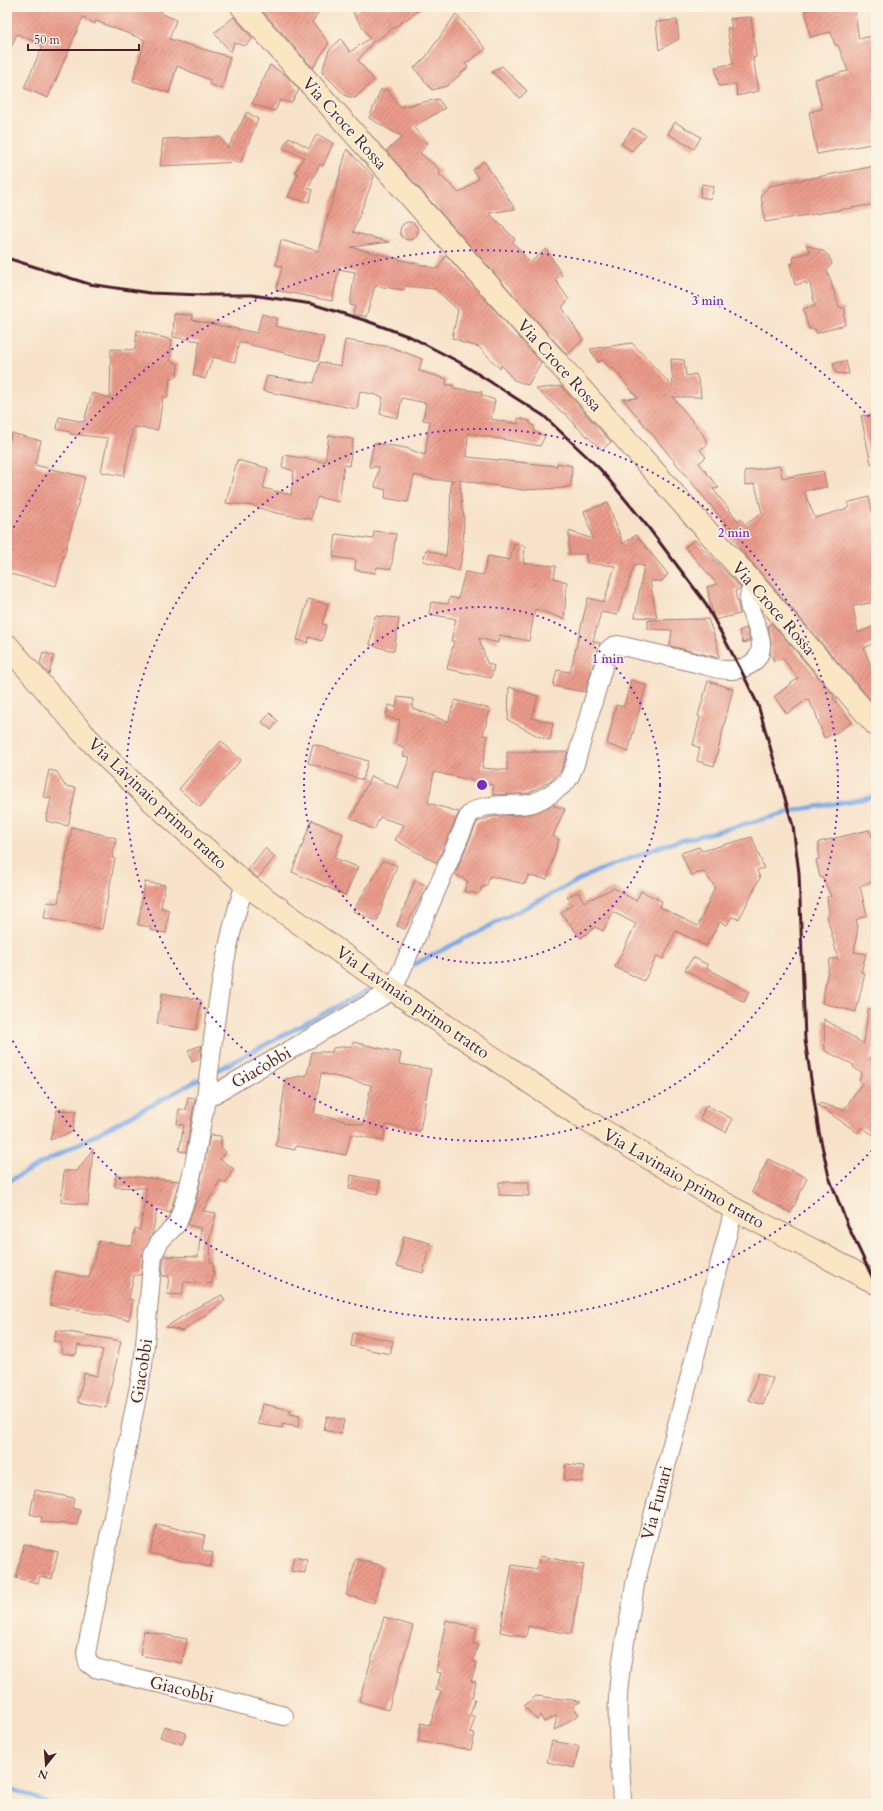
<svg xmlns="http://www.w3.org/2000/svg" width="883" height="1811" font-family="Cardo,serif">
<style>
.lines{fill:none;stroke-linecap:round;stroke-linejoin:round}
.stream{stroke:#7cabe6;stroke-width:4.5}
.building{fill:url(#building-hatch);fill-rule:evenodd}
.street-casing{stroke:#a0807a;stroke-width:20}
.secondary-casing{stroke:#a0807a;stroke-width:24}
.street{stroke:#fff;stroke-width:18}
.secondary{stroke:#fbe6c4;stroke-width:22}
.rail{stroke:#4a1f2b;stroke-width:3}
.ring{fill:none;stroke:#7b2cbf;stroke-width:2;stroke-dasharray:2 4}
.labels{text-anchor:middle;stroke-width:3;stroke-linejoin:round;paint-order:stroke}
.street-label{font-size:17px;fill:#4a1f2b;stroke:#fcf5e5}
.centre{fill:#7b2cbf;stroke:#fcf5e5;stroke-width:2}
.ring-label{font-size:12px;text-anchor:middle;font-weight:bold;fill:#7b2cbf;stroke:#fcf5e5;stroke-width:3;stroke-linejoin:round;paint-order:stroke}
</style>
<defs>
<pattern id="building-hatch" width="6" height="6" patternUnits="userSpaceOnUse"><rect width="6" height="6" fill="#eb9b8b"/><path d="M-1 1l2-2M0 6l6-6M5 7l2-2" fill="none" stroke="#c07e72"/></pattern>
</defs>
<rect width="100%" height="100%" fill="#fcf5e5"/>
<filter id="ink" filterUnits="userSpaceOnUse"><feTurbulence type="fractalNoise" baseFrequency=".025" numOctaves="2"/><feDisplacementMap in="SourceGraphic" scale="8" xChannelSelector="R" yChannelSelector="G"/><feConvolveMatrix kernelMatrix="1 2 1 2 8 2 1 2 1" color-interpolation-filters="sRGB"/></filter>
<filter id="wash" filterUnits="userSpaceOnUse"><feTurbulence type="fractalNoise" baseFrequency=".012" numOctaves="4" result="noise"/><feDisplacementMap in="SourceGraphic" scale="16" xChannelSelector="R" yChannelSelector="G"/><feGaussianBlur stdDeviation="0.9" result="paint"/><feColorMatrix in="noise" values="0 0 0 0 0 0 0 0 0 0 0 0 0 0 0 0 0 1.4 0 .05"/><feComposite in="paint" operator="in"/></filter>
<g filter="url(#wash)">
<rect width="100%" height="100%" fill="#f7e2c9"/>
<g class="lines">
<!-- stream -->
<g class="stream">
<path d="M411,966L597,871L668,844L802,809L876,797"/>
<path d="M214,1072L370,989"/>
<path d="M7,1182L204,1077"/>
<path d="M7,1787L51,1804"/>
</g>
</g>
<g id="blocks">
<!-- building -->
<g class="building">
<path d="M7,7H156L162,9L161,13L176,20L169,39L230,57L222,89L209,84L210,80L177,66L169,93L133,81L145,40L96,21L95,24L83,17L48,98L24,88L43,45L17,34L7,56Z"/>
<path d="M259,7H322L312,22L329,43L313,68Z"/>
<path d="M362,7H424L373,42L358,60L374,80L355,98L346,96L322,72L329,50L341,39L350,52L370,38L353,13Z"/>
<path d="M805,7H854L859,39L876,35V143L817,154L809,112L822,109L815,79L848,71L838,45H835L831,32L810,37Z"/>
<path d="M456,14L486,49L465,64L468,67L447,86L432,90L414,68L425,58Z"/>
<path d="M234,17L253,39L245,46L234,43L231,52L214,33Z"/>
<path d="M751,17L756,57L753,58L759,91L737,96L736,84L719,86L715,67L733,64L727,28H732L730,19Z"/>
<path d="M677,20L679,39L659,50L656,22Z"/>
<path d="M270,65L287,76L299,90L291,103L280,100L275,111L252,104Z"/>
<path d="M502,66L527,91L520,98L492,72Z"/>
<path d="M381,89L383,91L386,89L400,107L438,99L445,108L413,127L428,143L420,153L441,171L439,174L459,193L479,179L473,170L484,161L515,209L489,213L515,239L513,242L530,263L546,249L562,275L555,279L569,300L562,307L583,340L567,355L386,151L403,137L369,118Z"/>
<path d="M247,112L258,119L241,162L160,166L163,139L220,137L228,148Z"/>
<path d="M675,122L701,137L694,149L668,134Z"/>
<path d="M633,128L646,135L632,151L621,144Z"/>
<path d="M317,134L333,143L323,166L320,164L308,188L313,190L309,202L288,197L298,174L295,172L304,157L283,148L289,137L309,148Z"/>
<path d="M347,149L374,177L353,232L389,242L351,247L438,269L446,255L541,362L528,385L514,380L501,365L500,369L479,347L460,342L461,341L452,338L458,310L435,289L405,286L404,290L375,286L366,317L353,314L355,306L350,305L355,272L339,269L332,301L276,290L282,266L276,265L281,240L318,251Z"/>
<path d="M876,166V204L765,222L761,195L769,186Z"/>
<path d="M702,184L714,186L711,199L700,197Z"/>
<circle cx="409" cy="231" r="9"/>
<path d="M806,245L823,251L829,256L832,264L827,270L839,307L845,308V325L817,333L815,329H809L803,309L815,306L810,283L806,284V282L795,285L790,264L794,263L793,257L810,252Z"/>
<path d="M174,314L192,315V320L257,333L262,314L277,318L275,326L324,337L318,361L239,342L235,362L213,357L205,379L193,375L200,341L173,337Z"/>
<path d="M137,330L172,340L170,361L178,364L177,377L170,378L168,397H163L158,430L133,427L124,476L101,472L108,438L70,434V432L57,429L59,417L84,422L92,393L110,398L111,349L135,350Z"/>
<path d="M345,340L391,347L422,359L419,371L447,379L446,385H453V388L482,392L481,395L495,400L491,419L518,424V418L530,421V424L534,426L535,432L545,436L540,446L468,433L467,457L557,466V463L572,466L571,486L563,488L523,490L460,480L462,511H463L464,516L463,551L459,571L423,561L426,550L446,556L450,516L451,481L454,480H438L414,475L408,502L385,498L386,490L375,487L379,467H369L374,443L406,448L425,455L430,421L423,420L426,403L402,398L398,418L380,414L383,397L360,391L357,409L263,391L267,376L314,383L320,362L341,366Z"/>
<path d="M632,343L673,387L671,359L684,360L686,376L696,374L700,386L701,397H673L702,433L708,444L700,450L706,457L699,463L719,488L713,489L738,521L741,519L745,525L762,513L755,484L745,485V471L780,466L782,478L823,471L827,487L804,491L815,518L849,508L847,503L869,497L876,530V602L853,606L858,633L876,626V642L864,648L873,672L876,671V697L870,699L742,551L724,525L726,524L623,399L638,398L613,368L611,369L603,360L598,362L590,349Z"/>
<path d="M846,361L849,374L836,373L833,363Z"/>
<path d="M561,386L611,442L602,450L575,425L565,413H563L536,389Z"/>
<path d="M876,415V463L871,464L861,416Z"/>
<path d="M11,433L41,441L35,465L85,477L56,586L7,573V439L10,440Z"/>
<path d="M329,435L351,439L353,440L349,466L344,465L339,502L317,497L311,519L276,513L254,506L226,503L237,460L268,468L263,488L291,495L294,471L282,467L284,455L325,462Z"/>
<path d="M608,503L623,544L636,535L668,574L662,581H650L657,618L635,617L644,566L635,564L617,615L601,612L593,641L600,643L585,692L553,686L557,670L570,672L588,598L604,602L615,566L587,563L586,554H569V531L593,539L584,511Z"/>
<path d="M374,531L396,534L391,569L377,567L376,573L355,570L356,560L333,557L336,534L373,539Z"/>
<path d="M695,540L741,588L735,591L740,614L714,620L707,587L717,584L685,547Z"/>
<path d="M514,543L525,546L523,563L556,566L554,578L567,582L564,619L535,609L529,641L499,635L498,643L479,638L487,663L494,666L491,678L447,669L454,641H451L456,619L429,614L431,602L448,604L450,597L458,599L465,572L483,575L488,556L510,560Z"/>
<path d="M308,599L328,604L322,624L326,625L322,641L309,637L308,643L297,640Z"/>
<path d="M375,616L399,618L394,651L370,645Z"/>
<path d="M708,619L717,643L719,658L670,646L672,630L648,629V620Z"/>
<path d="M772,623L834,696L833,698L852,722L836,733L824,738L815,711L807,699L787,714L774,697L798,678L783,659L774,661L770,653L771,641L768,626Z"/>
<path d="M746,628L750,641L743,643L739,631Z"/>
<path d="M43,652L54,656L49,674L40,664Z"/>
<path d="M631,680L646,685L628,752L607,744L616,705L624,707Z"/>
<path d="M708,681L733,689L714,766L697,761L700,748L693,745L700,717L698,716Z"/>
<path d="M509,687L538,696L532,718L553,723L550,740L540,737L508,720Z"/>
<path d="M398,697L413,699L412,708L448,722L455,700L490,709L483,735L488,736L482,768L507,770V752H568L561,771L550,781L529,793L493,795V785L434,772L428,803L459,812L437,863L433,861L395,840L404,825L380,817L374,830L351,818L371,776L398,788L410,757L403,756L404,748L395,743L400,720L386,717L388,705L396,707Z"/>
<path d="M270,713L278,721L271,730L262,722Z"/>
<path d="M221,741L241,760L200,807L179,789Z"/>
<path d="M313,744L368,761L363,780L308,763Z"/>
<path d="M49,770L57,772L65,786L76,788L68,826L46,821L51,798L43,797Z"/>
<path d="M552,805L565,809L553,836L559,839L547,879L528,876L525,884L490,876L486,887H482L479,894L464,891L468,881L455,874L477,822L491,817L530,814Z"/>
<path d="M312,820L343,834L334,858L358,867L345,895L292,872Z"/>
<path d="M72,827L116,838L112,858H115L102,929L44,918L47,902L58,903Z"/>
<path d="M869,830L876,845V881L860,886L867,915L856,920L858,926L854,952L866,954L861,972L865,973L856,1012L822,1003L830,959H838L827,916L829,914L827,897L831,896L823,878L820,877L816,860L819,859V842Z"/>
<path d="M752,837L764,868L757,870L760,878L739,919L732,917L727,925L720,922L706,946L676,931L663,959L657,956L644,981L615,967L636,924L613,912L603,931L595,927L581,938L561,913L572,904L567,897L578,892L584,902L614,888L636,901L641,891L662,901L660,907L698,926L715,887L704,872L691,875L681,853L699,847L702,851Z"/>
<path d="M265,848L275,857L258,878L248,870Z"/>
<path d="M383,861L397,865L377,921L353,911Z"/>
<path d="M415,880L427,886L405,929L397,926Z"/>
<path d="M145,882L165,885L161,908L169,910L166,933L150,930L151,927L138,925Z"/>
<path d="M693,957L708,965L707,968L749,992L744,1002L685,970Z"/>
<path d="M162,993L201,1000L196,1030L157,1024Z"/>
<path d="M868,1009H876V1042L870,1059L876,1062V1137L862,1127L858,1133L818,1105L819,1103L844,1110L862,1083L859,1081L862,1073L853,1067L854,1065L825,1051L824,1019L864,1044Z"/>
<path d="M353,1042L401,1053L399,1064L431,1069L420,1131L386,1125L383,1141L351,1134L346,1155L296,1146L295,1150L276,1146L286,1079L307,1075L312,1052H332L333,1048L352,1046ZM321,1073L371,1085L363,1125L314,1114Z"/>
<path d="M202,1045L200,1058L192,1062L188,1050Z"/>
<path d="M188,1097L195,1098L186,1152L179,1151L184,1125L177,1124L179,1109L186,1110Z"/>
<path d="M706,1105L733,1119L726,1132L700,1119Z"/>
<path d="M57,1110L76,1111L72,1132L50,1140Z"/>
<path d="M210,1135L221,1136V1147L226,1152L220,1159L234,1169L225,1183L220,1180L203,1211L216,1213L208,1245H211L210,1262H213L214,1277H212V1284L184,1282L182,1295L167,1294L169,1276H162L164,1256L198,1257L201,1228L188,1225L196,1201Z"/>
<path d="M93,1149L88,1205L61,1202L64,1171H77Z"/>
<path d="M768,1159L807,1178L791,1213L752,1192Z"/>
<path d="M116,1175L179,1181L170,1213L157,1209L152,1235L143,1254L141,1275H134L129,1299L133,1300L129,1320L50,1305L56,1271L89,1278L99,1241L132,1246L135,1228L140,1230L147,1188L115,1187Z"/>
<path d="M351,1175L380,1181L378,1194L349,1189Z"/>
<path d="M499,1182H529V1196L499,1195Z"/>
<path d="M404,1236L430,1243L423,1273L397,1266Z"/>
<path d="M222,1295L225,1301L183,1331L166,1327L194,1309Z"/>
<path d="M56,1330L121,1341L106,1408L78,1402L84,1373L97,1376L103,1350L78,1345L76,1355L61,1353L62,1343L54,1341Z"/>
<path d="M353,1333L393,1341L390,1354L351,1346Z"/>
<path d="M758,1373L773,1378L763,1405L749,1400Z"/>
<path d="M262,1404L291,1410L290,1414L300,1416L298,1427L282,1424V1428L258,1424Z"/>
<path d="M327,1416L344,1420L341,1434L324,1430Z"/>
<path d="M566,1464L584,1466L582,1482L564,1480Z"/>
<path d="M35,1490L74,1498L72,1508L80,1510L77,1525L41,1522L42,1517L30,1514Z"/>
<path d="M157,1524L205,1535L202,1550L213,1553L210,1567L150,1553Z"/>
<path d="M24,1544L58,1552L52,1579L40,1576L38,1583L16,1578Z"/>
<path d="M540,1556L584,1565L571,1634L528,1626L526,1637L500,1632L512,1565L537,1569Z"/>
<path d="M294,1557L307,1560L305,1573L291,1571Z"/>
<path d="M356,1559L384,1566L374,1603L346,1595Z"/>
<path d="M384,1617L413,1626L388,1710L359,1701Z"/>
<path d="M446,1620L477,1628L473,1644L478,1645L473,1661L477,1663L471,1681L476,1682L472,1698L475,1699L470,1715L475,1717L470,1733L475,1734L471,1750L418,1741L421,1723L430,1725L441,1691L436,1690L441,1673L436,1672Z"/>
<path d="M144,1631L187,1639L182,1663L140,1655Z"/>
<path d="M536,1696L581,1701L573,1706L579,1715L554,1730L557,1715L544,1722L540,1715L537,1720L524,1706Z"/>
<path d="M164,1726L186,1733L182,1744L160,1737Z"/>
<path d="M552,1741L579,1746L574,1768L547,1762Z"/>
</g>
</g>
</g>
<g filter="url(#ink)">
<use href="#blocks" fill-opacity="0" stroke="#a0807a" stroke-width="1"/>
<g class="lines">
<defs>
<g id="street">
<path d="M206,1099C214,1027 222,953 245,884"/>
<path d="M284,1716L190,1691L95,1668L88,1663L86,1653L143,1366L153,1255L160,1241L177,1224L186,1198L194,1165L206,1099L393,990L469,815C484,801 508,807 528,804C538,803 564,787 569,778C571,774 573,769 575,764L608,650L613,646L618,645C644,651 670,657 696,663C707,666 721,671 732,670C754,668 766,655 759,633C753,613 742,604 754,584"/>
<path d="M622,1804C621,1769 616,1731 618,1696C620,1658 630,1621 635,1584L734,1209"/>
</g>
<g id="secondary">
<path d="M242,7L754,584L876,725"/>
<path d="M7,645L82,732L107,758L152,801L245,884L267,900L393,990L584,1119L734,1209L876,1283"/>
</g>
</defs>
<!-- street casing -->
<use href="#street" class="street-casing"/>
<!-- secondary casing -->
<use href="#secondary" class="secondary-casing"/>
<!-- street -->
<use href="#street" class="street"/>
<!-- secondary -->
<use href="#secondary" class="secondary"/>
<!-- rail -->
<path class="rail" d="M7,258L89,284L150,293L203,295H252L312,304L367,321L413,338L459,362L544,416L600,469L648,527L704,601L740,668L758,705L793,826L799,873L805,1040L819,1132L829,1177L848,1226L876,1285"/>
</g>
</g>
<!-- distance rings -->
<g class="ring">
<circle cx="482" cy="785" r="178"/>
<circle cx="482" cy="785" r="356"/>
<path d="M876 1146A534 534 0 0 1 8 1032M8 538A534 534 0 0 1 876 424"/>
</g>
<g class="labels">
<!-- street labels -->
<g class="street-label">
<text transform="translate(345 123) rotate(48)" y="6">Via Croce Rossa</text>
<text transform="translate(560 365) rotate(48)" y="6">Via Croce Rossa</text>
<text transform="translate(774 608) rotate(49)" y="6">Via Croce Rossa</text>
<text transform="translate(158 803) rotate(43)" y="6">Via Lavinaio primo tratto</text>
<text transform="translate(413 1002) rotate(35)" y="6">Via Lavinaio primo tratto</text>
<text transform="translate(261 1067) rotate(-30)" y="6">Giacobbi</text>
<text transform="translate(684 1178) rotate(30)" y="6">Via Lavinaio primo tratto</text>
<text transform="translate(141 1371) rotate(-81)" y="6">Giacobbi</text>
<text transform="translate(656 1503) rotate(-75)" y="6">Via Funari</text>
<text transform="translate(182 1689) rotate(14)" y="6">Giacobbi</text>
</g>
</g>
<circle cx="482" cy="785" r="6" class="centre"/>
<g class="ring-label">
<text x="708" y="305">3 min</text>
<text x="734" y="537">2 min</text>
<text x="608" y="663">1 min</text>
</g>
<!-- margin -->
<rect width="883" height="1811" fill="none" stroke="#fcf5e5" stroke-width="24"/>
<!-- north arrow -->
<g transform="translate(46 1765) rotate(197)" stroke="#fcf5e5" stroke-width="3" paint-order="stroke">
<path d="M0-3L7 15L0 10L-7 15Z" fill="#4a1f2b"/>
<text y="-6" font-size="11" font-weight="bold" text-anchor="middle" fill="#4a1f2b">N</text>
</g>
<!-- scale -->
<path d="M28 44v6h111v-6" fill="none" stroke="#4a1f2b" stroke-width="2"/>
<text x="34" y="44" font-size="12" fill="#4a1f2b" stroke="#fcf5e5" stroke-width="3" paint-order="stroke">50 m</text>
</svg>
